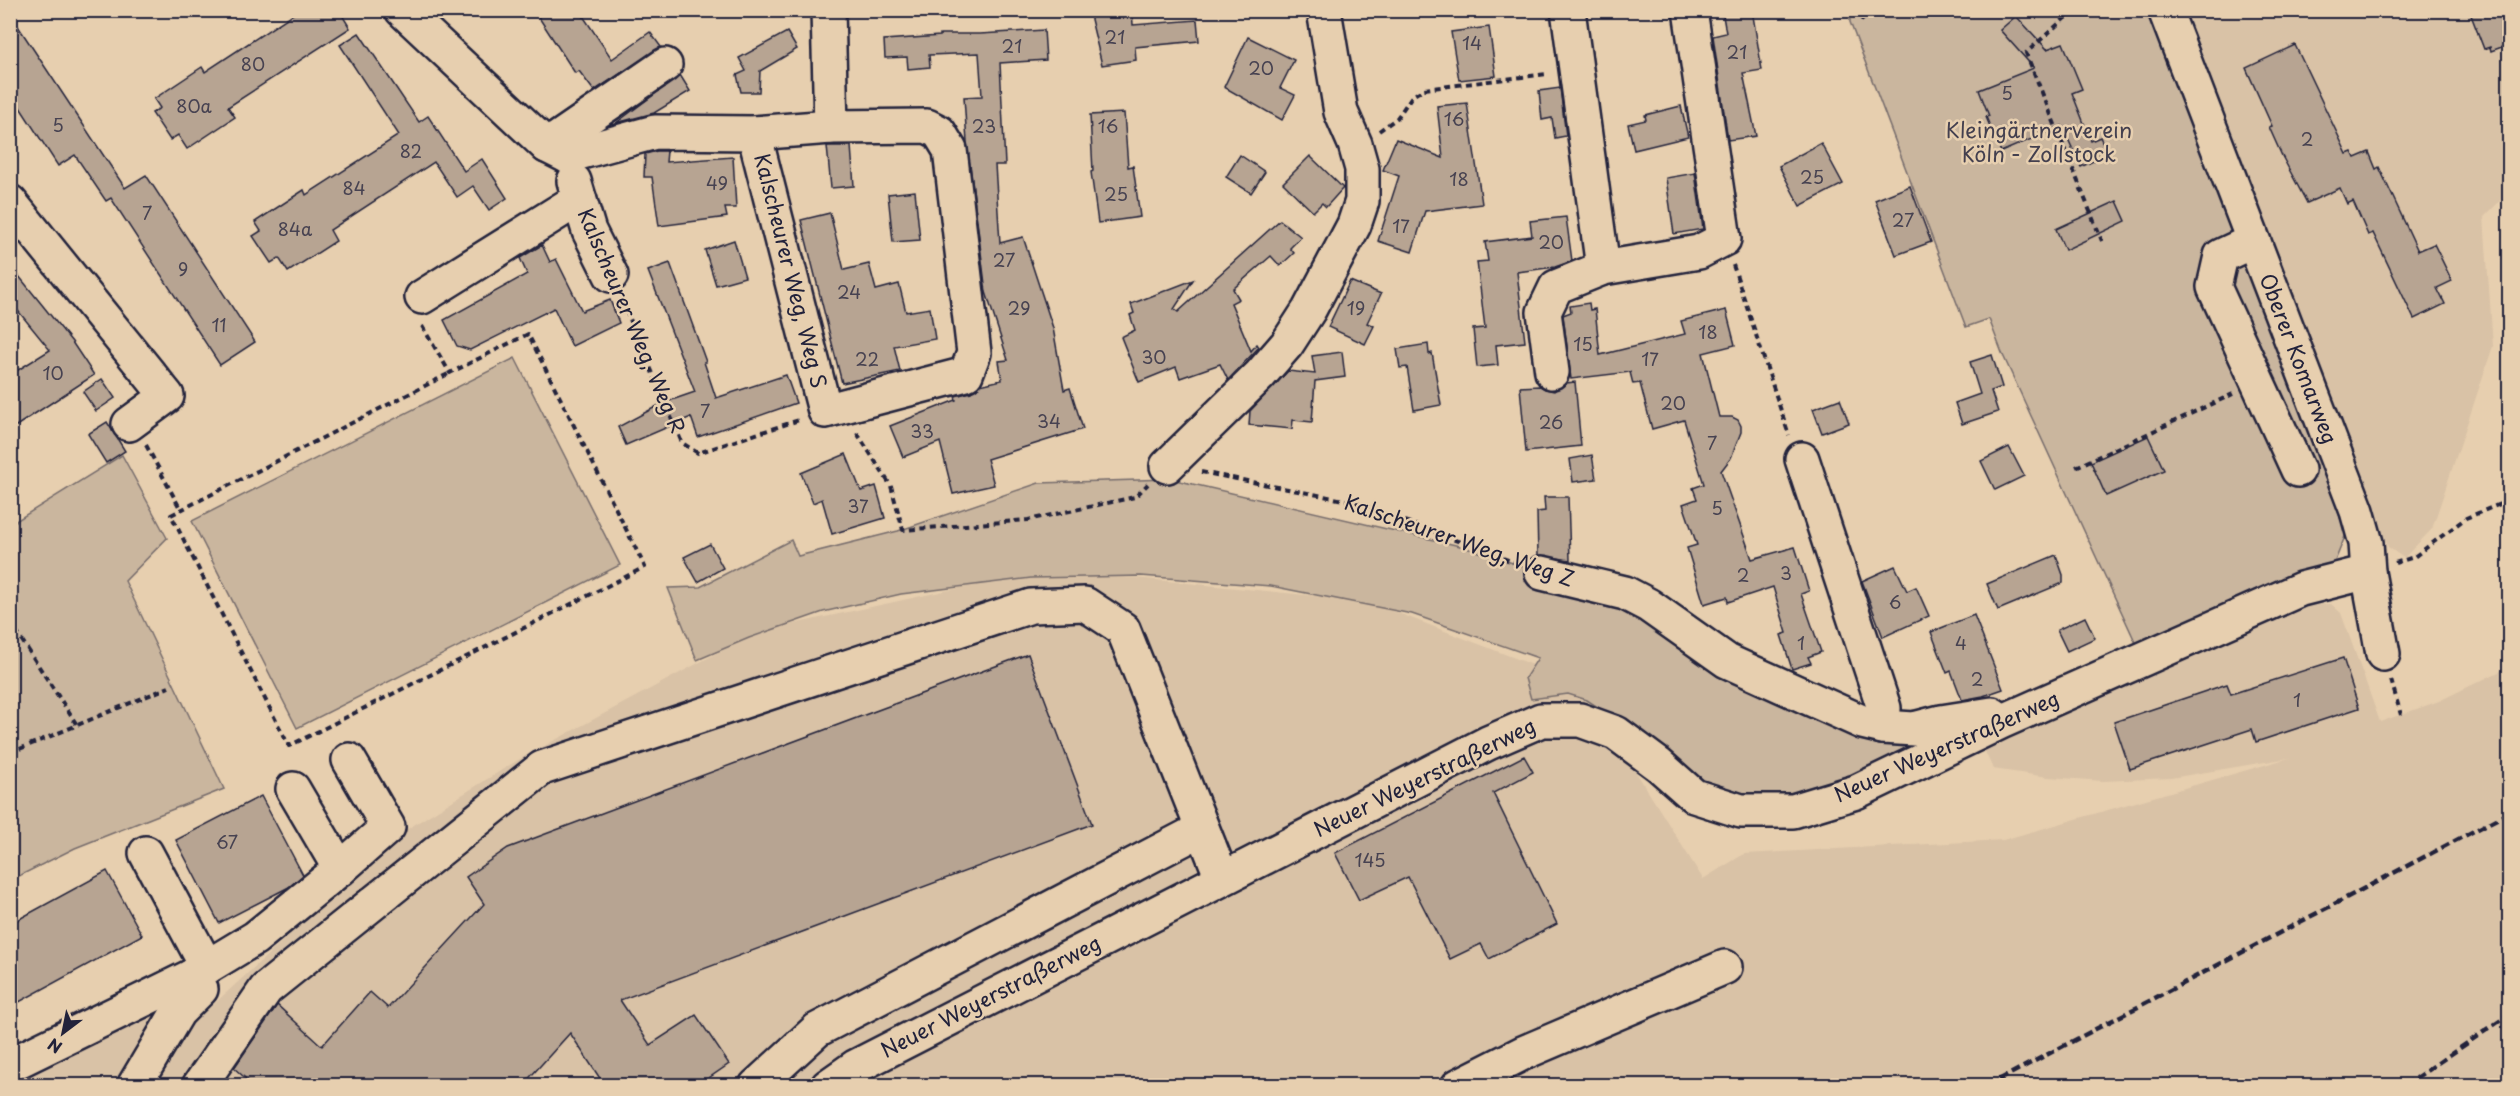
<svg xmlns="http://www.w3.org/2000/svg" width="2520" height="1096" font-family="'Playpen Sans',sans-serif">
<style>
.built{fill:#d9c2a6}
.green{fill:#cab69e;stroke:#766c6c;stroke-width:1.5}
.building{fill:#b7a492;stroke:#22223b;stroke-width:1.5}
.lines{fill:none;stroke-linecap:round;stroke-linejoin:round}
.minor-casing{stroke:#22223b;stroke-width:38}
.path{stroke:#22223b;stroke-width:4;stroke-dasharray:6 4.5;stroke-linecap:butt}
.minor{stroke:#e7cfaf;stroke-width:33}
.rail{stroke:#22223b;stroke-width:4.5;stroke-dasharray:9 4.5;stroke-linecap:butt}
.labels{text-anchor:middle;stroke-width:5;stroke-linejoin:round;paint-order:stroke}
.number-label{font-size:18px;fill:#474251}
.park-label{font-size:21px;fill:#44404f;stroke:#e7cfaf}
.street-label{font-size:21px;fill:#22223b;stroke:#e7cfaf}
</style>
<rect width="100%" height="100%" fill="#e7cfaf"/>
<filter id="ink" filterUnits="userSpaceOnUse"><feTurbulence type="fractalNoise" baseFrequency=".0167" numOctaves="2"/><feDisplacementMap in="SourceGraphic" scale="12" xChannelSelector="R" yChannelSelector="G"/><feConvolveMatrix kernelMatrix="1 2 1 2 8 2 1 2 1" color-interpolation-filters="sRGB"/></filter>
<g filter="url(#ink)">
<!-- built -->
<g class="built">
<path d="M2179,11H2509V192L2484,217L2493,346L2432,529L2404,558L2388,547Z"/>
<path d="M1046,569L1367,601L1580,683L1703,879L1744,854L2003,840L2289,758L2171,778L2103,781L2048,777L1993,769L1982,745L2300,605L2331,604L2341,613L2380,722L2439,701L2509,667V1085L11,1086V1077L163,996L191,1025L401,833L518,760L756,632Z"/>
</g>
<!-- green -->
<g class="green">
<path d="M1850,11H2148C2213,185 2284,358 2346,534L2335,561L2140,652L2002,353L1989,319L1966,327L1850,22Z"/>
<path d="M515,358L620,565L297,728L192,521Z"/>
<path d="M122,455L167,538L125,581L224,789L75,848L11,880V524Z"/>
<path d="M1171,479L1460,546L1630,601L1676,635L1950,738L1810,795L1753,802L1712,787L1674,764L1641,735L1587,700L1568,694L1531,699L1525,678L1538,658L1412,614L1271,586L1141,576L1031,578L901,594L823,612L749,638L697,660L668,588L700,587L791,540L798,556L898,531L1039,483Z"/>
</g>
<!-- building -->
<g class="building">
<path d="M299,10H339L350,28L228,107L235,117L187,149L178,135L170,140L152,113L160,108L154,99L202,67L205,72Z"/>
<path d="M534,10H579L612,59L650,32L661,47L594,91L579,71L575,73Z"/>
<path d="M1112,10H1132L1133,25L1197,20L1199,41L1135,47L1136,60L1102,65L1090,15Z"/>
<path d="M1722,10H1752L1762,70L1743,73L1756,136L1728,140L1713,36L1726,33Z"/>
<path d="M2469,10H2510V44L2491,51L2490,47L2484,49Z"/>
<path d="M10,14L125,188L146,175L255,342L220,365L111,198L106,201L75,155L58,166L10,92Z"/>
<path d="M2016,16L2047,49L2063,43L2082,89L2072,93L2091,141L2100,137L2108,154L2081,167L2062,126L2001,152L1986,117L1989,116L1979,90L2034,68L2000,30Z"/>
<path d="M1489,27L1496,76L1459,80L1451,32Z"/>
<path d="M1044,30L1046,60L1000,63L1005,165H995L1000,243L1023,237L1053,328L1064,390L1070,388L1083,429L987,459L994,485L953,494L940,442L903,457L890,426L956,400L955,396L971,392L980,385L1002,380L999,361L1008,360L986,292L967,142L964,97L982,96L979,53L929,55L930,67L908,69L907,57L885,58L884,40L940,36V34H980Z"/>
<path d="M787,32L797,49L760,71L759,92H741L737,75L746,71L739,58Z"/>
<path d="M359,33L419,122L428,116L464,171L482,159L507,198L489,210L473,186L457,197L434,162L330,230L336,241L288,272L279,258L271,263L253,236L261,231L255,222L304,190L306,195L399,135L340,45Z"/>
<path d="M1248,37L1294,60L1280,88L1295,95L1282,120L1224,87Z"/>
<path d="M2295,45L2347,154L2352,152L2355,158L2369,152L2376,169L2379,167L2418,251L2434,244L2452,281L2437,288L2445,304L2414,319L2373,233L2368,235L2353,201L2347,204L2340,188L2307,203L2282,156L2269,127L2272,126L2246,68Z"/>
<path d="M680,75L690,91L654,113L616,123Z"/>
<path d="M1560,88L1566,136L1555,138L1552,118L1542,120L1539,91Z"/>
<path d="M1467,103L1482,204L1425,211L1412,252L1378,241L1399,176L1383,170L1396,139L1443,158L1437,106Z"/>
<path d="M1681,106L1688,137L1634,150L1628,124L1646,120L1645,115Z"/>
<path d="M1124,113L1128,167L1133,166L1140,217L1098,223L1091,172L1093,171L1090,115Z"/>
<path d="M1821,143L1843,184L1800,206L1779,166Z"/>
<path d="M827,146H851L854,186L831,188Z"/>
<path d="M657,151H667L666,162L733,157L736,208H725L727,217L659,226L652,177H644L645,154Z"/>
<path d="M1240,155L1265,172L1251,193L1226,177Z"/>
<path d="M1310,156L1343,188L1326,207L1322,203L1313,212L1283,183Z"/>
<path d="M1695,173L1703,229L1674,234L1666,178Z"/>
<path d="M1910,186L1931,242L1896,255L1875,200Z"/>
<path d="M915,191L920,240L893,242L888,194Z"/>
<path d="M2117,201L2126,221L2065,250L2056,229Z"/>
<path d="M830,213L844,270L869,264L876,290L899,284L906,312L930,308L935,339L894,346L900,371L842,383L801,220Z"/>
<path d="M1566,217L1572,261L1555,267L1517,272L1525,342L1496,345L1498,365L1477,367L1473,329L1485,328L1477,262L1488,261L1485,242L1532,236L1530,221Z"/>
<path d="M1280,220L1301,237L1290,248L1294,253L1280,266L1271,256L1233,289L1239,299L1231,303L1251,351L1257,344L1259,347L1228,380L1220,364L1180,378L1176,367L1139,382L1121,337L1135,330L1130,315L1134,313L1131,304L1193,280L1174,309L1178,312Z"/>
<path d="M734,240L745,277L716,285L705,250Z"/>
<path d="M542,245L550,262L556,259L582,311L610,300L619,323L572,346L554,308L470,350L457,346L444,320L527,274L520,258Z"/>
<path d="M670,263L706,362H704L716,398L786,375L796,403L698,437L691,417L626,445L618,427L663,403L695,392L648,271Z"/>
<path d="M10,265L72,342L94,375L10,430V375L50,350L10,301Z"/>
<path d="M1350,281L1381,294L1367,323L1374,326L1365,344L1328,327Z"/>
<path d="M1589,303L1590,310L1595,309L1600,355L1685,334L1681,321L1726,310L1735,345L1703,353L1719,417H1732L1738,420L1741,426V432L1731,458L1721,471L1752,559L1795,547L1809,591L1801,594L1821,652L1808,657L1811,663L1792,669L1781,635L1787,633L1773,587L1728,602L1727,597L1704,604L1687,548L1697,545L1683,504L1697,499L1693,488L1704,484L1684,420L1652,429L1640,383L1633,384L1630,372L1571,379L1563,315L1571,312L1570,306Z"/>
<path d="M1428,344L1429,354L1432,353L1441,405L1414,410L1407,367L1400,368L1397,349Z"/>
<path d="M1342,352L1345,377L1315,381L1312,422L1293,420L1292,429L1249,425L1250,411L1288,371L1315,374L1312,356Z"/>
<path d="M1992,355L2002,387L1991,391L1998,412L1962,424L1955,403L1980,394L1970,362Z"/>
<path d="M102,379L115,398L96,411L83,392Z"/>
<path d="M1575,382L1581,446L1526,452L1520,387L1540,386L1545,389L1554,391L1566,383Z"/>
<path d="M1840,399L1849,423L1822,433L1813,409Z"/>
<path d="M107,422L125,451L106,463L88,434Z"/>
<path d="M2148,436L2164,470L2106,496L2091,462Z"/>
<path d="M2009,447L2024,476L1995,490L1981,461Z"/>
<path d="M846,454L861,491L876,486L885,518L832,534L822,499L813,503L801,473Z"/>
<path d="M1592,455L1596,479L1573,482L1570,459Z"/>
<path d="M1544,497H1568L1570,560L1538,555L1537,512L1545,511Z"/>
<path d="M710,544L723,568L698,582L684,557Z"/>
<path d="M2056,555L2063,575V583L1998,610L1987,584Z"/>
<path d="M1895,566L1907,591L1916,587L1929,616L1883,637L1862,581Z"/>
<path d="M1974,615L2003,689L1983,696L1962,700L1951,671L1947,673L1931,632Z"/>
<path d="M2085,617L2095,638L2067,651L2057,630Z"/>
<path d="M1028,654L1092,824L620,1000L650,1045L696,1015L729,1064L697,1086H605L570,1033L522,1086H254L234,1068L277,1005L322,1046L370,992L388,1008L484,904L466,877L508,848Z"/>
<path d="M2343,658L2359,708L2256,742L2252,729L2130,769L2114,722L2227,684L2231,694Z"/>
<path d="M1524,756L1533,772L1493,793L1557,924L1489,959L1481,944L1450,959L1408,877L1359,900L1335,853Z"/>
<path d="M261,796L303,875L289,887L219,923L176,840Z"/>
<path d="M107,871L142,935L10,1007V924Z"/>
</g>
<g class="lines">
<defs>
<g id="minor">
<path d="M402,10L547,146L567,156"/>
<path d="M828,10L831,127"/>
<path d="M1568,10L1603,268"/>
<path d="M2165,10L2357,511L2366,543L2368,572L2383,654"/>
<path d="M927,126L939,132L950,150L974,353L966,374L825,411L754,133L831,127Z"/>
<path d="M547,146L665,65"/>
<path d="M567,156L655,132L754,133"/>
<path d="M574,181L589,231L611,275"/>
<path d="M10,202L167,396L129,424"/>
<path d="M2253,241L2221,256L2214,287L2298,470"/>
<path d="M422,297L571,204L580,201"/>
<path d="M1552,372L1544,312L1556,287L1603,268L1699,252L1724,239L1690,10"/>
<path d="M1802,459L1884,708L1883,727"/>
<path d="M1167,466L1260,375L1287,344L1309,310L1354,225L1362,201V169L1355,144L1341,112L1324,10"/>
<path d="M1542,573L1625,593L1648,605L1727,661L1862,722L1883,727L1914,729L1941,722L1992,714L1996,717"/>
<path d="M146,853L207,967"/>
<path d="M340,869L388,827L349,760"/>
<path d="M10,1065L192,976L255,938L340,869L293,789"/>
<path d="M134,1086L178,1012L201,989L192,976"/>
<path d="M199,1086L266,989L542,768L1031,606L1085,604L1123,629L1222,878"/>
<path d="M756,1086L817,1030L1202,829"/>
<path d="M828,1086L855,1067L1488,743L1541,720H1580L1616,733L1659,765L1694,796L1741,811H1793L1856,792L2001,722L2301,589L2368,572"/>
<path d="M1458,1086L1523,1053L1725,967"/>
</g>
</defs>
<!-- minor casing -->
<use href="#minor" class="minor-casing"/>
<!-- path -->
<g class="path">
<path d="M952,10L961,15L1061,10"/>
<path d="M2074,10L2026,53L2102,241"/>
<path d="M1861,21L1873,10"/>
<path d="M1379,131L1397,118L1412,96L1424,89L1547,74"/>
<path d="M1733,265L1789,435"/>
<path d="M622,300L682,443L698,453L799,420"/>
<path d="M422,326L450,373L528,334L645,567L289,746L171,515L450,373"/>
<path d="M857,433L891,486L903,530L1028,520L1135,497L1148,484"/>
<path d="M146,445L181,510"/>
<path d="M2076,467L2233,394"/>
<path d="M1201,472L1354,502L1516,563"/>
<path d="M2395,563L2414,557L2466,518L2510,500"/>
<path d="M10,622L77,725"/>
<path d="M2391,680L2401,715"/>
<path d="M10,753L169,687"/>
</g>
<!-- minor -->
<use href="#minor" class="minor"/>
<!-- rail -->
<g class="rail">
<path d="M1987,1086L2510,812"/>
<path d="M2404,1086L2510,1014"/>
</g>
</g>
</g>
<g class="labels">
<!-- number labels -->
<g class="number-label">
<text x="1115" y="44">21</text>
<text x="1472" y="50">14</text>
<text x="1012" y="53">21</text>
<text x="1737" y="59">21</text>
<text x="253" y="71">80</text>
<text x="1261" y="75">20</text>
<text x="2007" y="100">5</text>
<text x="194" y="113">80a</text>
<text x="1454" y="126">16</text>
<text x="58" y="132">5</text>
<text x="984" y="133">23</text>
<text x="1108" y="133">16</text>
<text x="2307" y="146">2</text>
<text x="411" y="158">82</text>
<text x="1812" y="184">25</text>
<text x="1459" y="186">18</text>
<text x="717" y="190">49</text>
<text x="354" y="195">84</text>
<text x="1116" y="201">25</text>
<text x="147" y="220">7</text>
<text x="1903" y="227">27</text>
<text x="1401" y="233">17</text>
<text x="295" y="236">84a</text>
<text x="1551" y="249">20</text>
<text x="1004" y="267">27</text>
<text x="183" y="276">9</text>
<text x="849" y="299">24</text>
<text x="1019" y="315">29</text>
<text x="1356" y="315">19</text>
<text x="219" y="332">11</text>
<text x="1708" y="339">18</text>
<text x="1583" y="351">15</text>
<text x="1154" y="364">30</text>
<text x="867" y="366">22</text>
<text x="1650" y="366">17</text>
<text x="53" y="380">10</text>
<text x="1673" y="410">20</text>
<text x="705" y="418">7</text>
<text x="1049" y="428">34</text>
<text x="1551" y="429">26</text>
<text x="922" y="438">33</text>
<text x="1712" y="450">7</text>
<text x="858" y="513">37</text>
<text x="1717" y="515">5</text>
<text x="1786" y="580">3</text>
<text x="1743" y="582">2</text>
<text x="1895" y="609">6</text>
<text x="1801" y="650">1</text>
<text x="1961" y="650">4</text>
<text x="1977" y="686">2</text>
<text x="2297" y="707">1</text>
<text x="227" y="849">67</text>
<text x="1370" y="867">145</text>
</g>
<!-- park labels -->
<g class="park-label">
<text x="2039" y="138">Kleingärtnerverein<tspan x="2039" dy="24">Köln - Zollstock</tspan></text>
</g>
<!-- street labels -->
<g class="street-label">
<text transform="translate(790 271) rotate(76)" y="7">Kalscheurer Weg, Weg S</text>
<text transform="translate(631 321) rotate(67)" y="7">Kalscheurer Weg, Weg R</text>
<text transform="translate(2298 359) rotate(69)" y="7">Oberer Komarweg</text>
<text transform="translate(1459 541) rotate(19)" y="7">Kalscheurer Weg, Weg Z</text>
<text transform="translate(1947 747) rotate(-24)" y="7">Neuer Weyerstraßerweg</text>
<text transform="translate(1425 778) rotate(-26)" y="7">Neuer Weyerstraßerweg</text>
<text transform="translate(991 997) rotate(-27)" y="7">Neuer Weyerstraßerweg</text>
</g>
</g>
<!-- margin -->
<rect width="2520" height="1096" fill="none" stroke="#e7cfaf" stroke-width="36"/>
<rect x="18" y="18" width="2484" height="1060" fill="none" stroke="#22223b" stroke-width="2" filter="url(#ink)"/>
<!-- north arrow -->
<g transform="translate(63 1033) rotate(212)" stroke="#e7cfaf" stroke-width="4.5" paint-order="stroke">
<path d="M0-4.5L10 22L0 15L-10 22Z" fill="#22223b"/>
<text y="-9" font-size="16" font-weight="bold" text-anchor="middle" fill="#22223b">N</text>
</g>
</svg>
